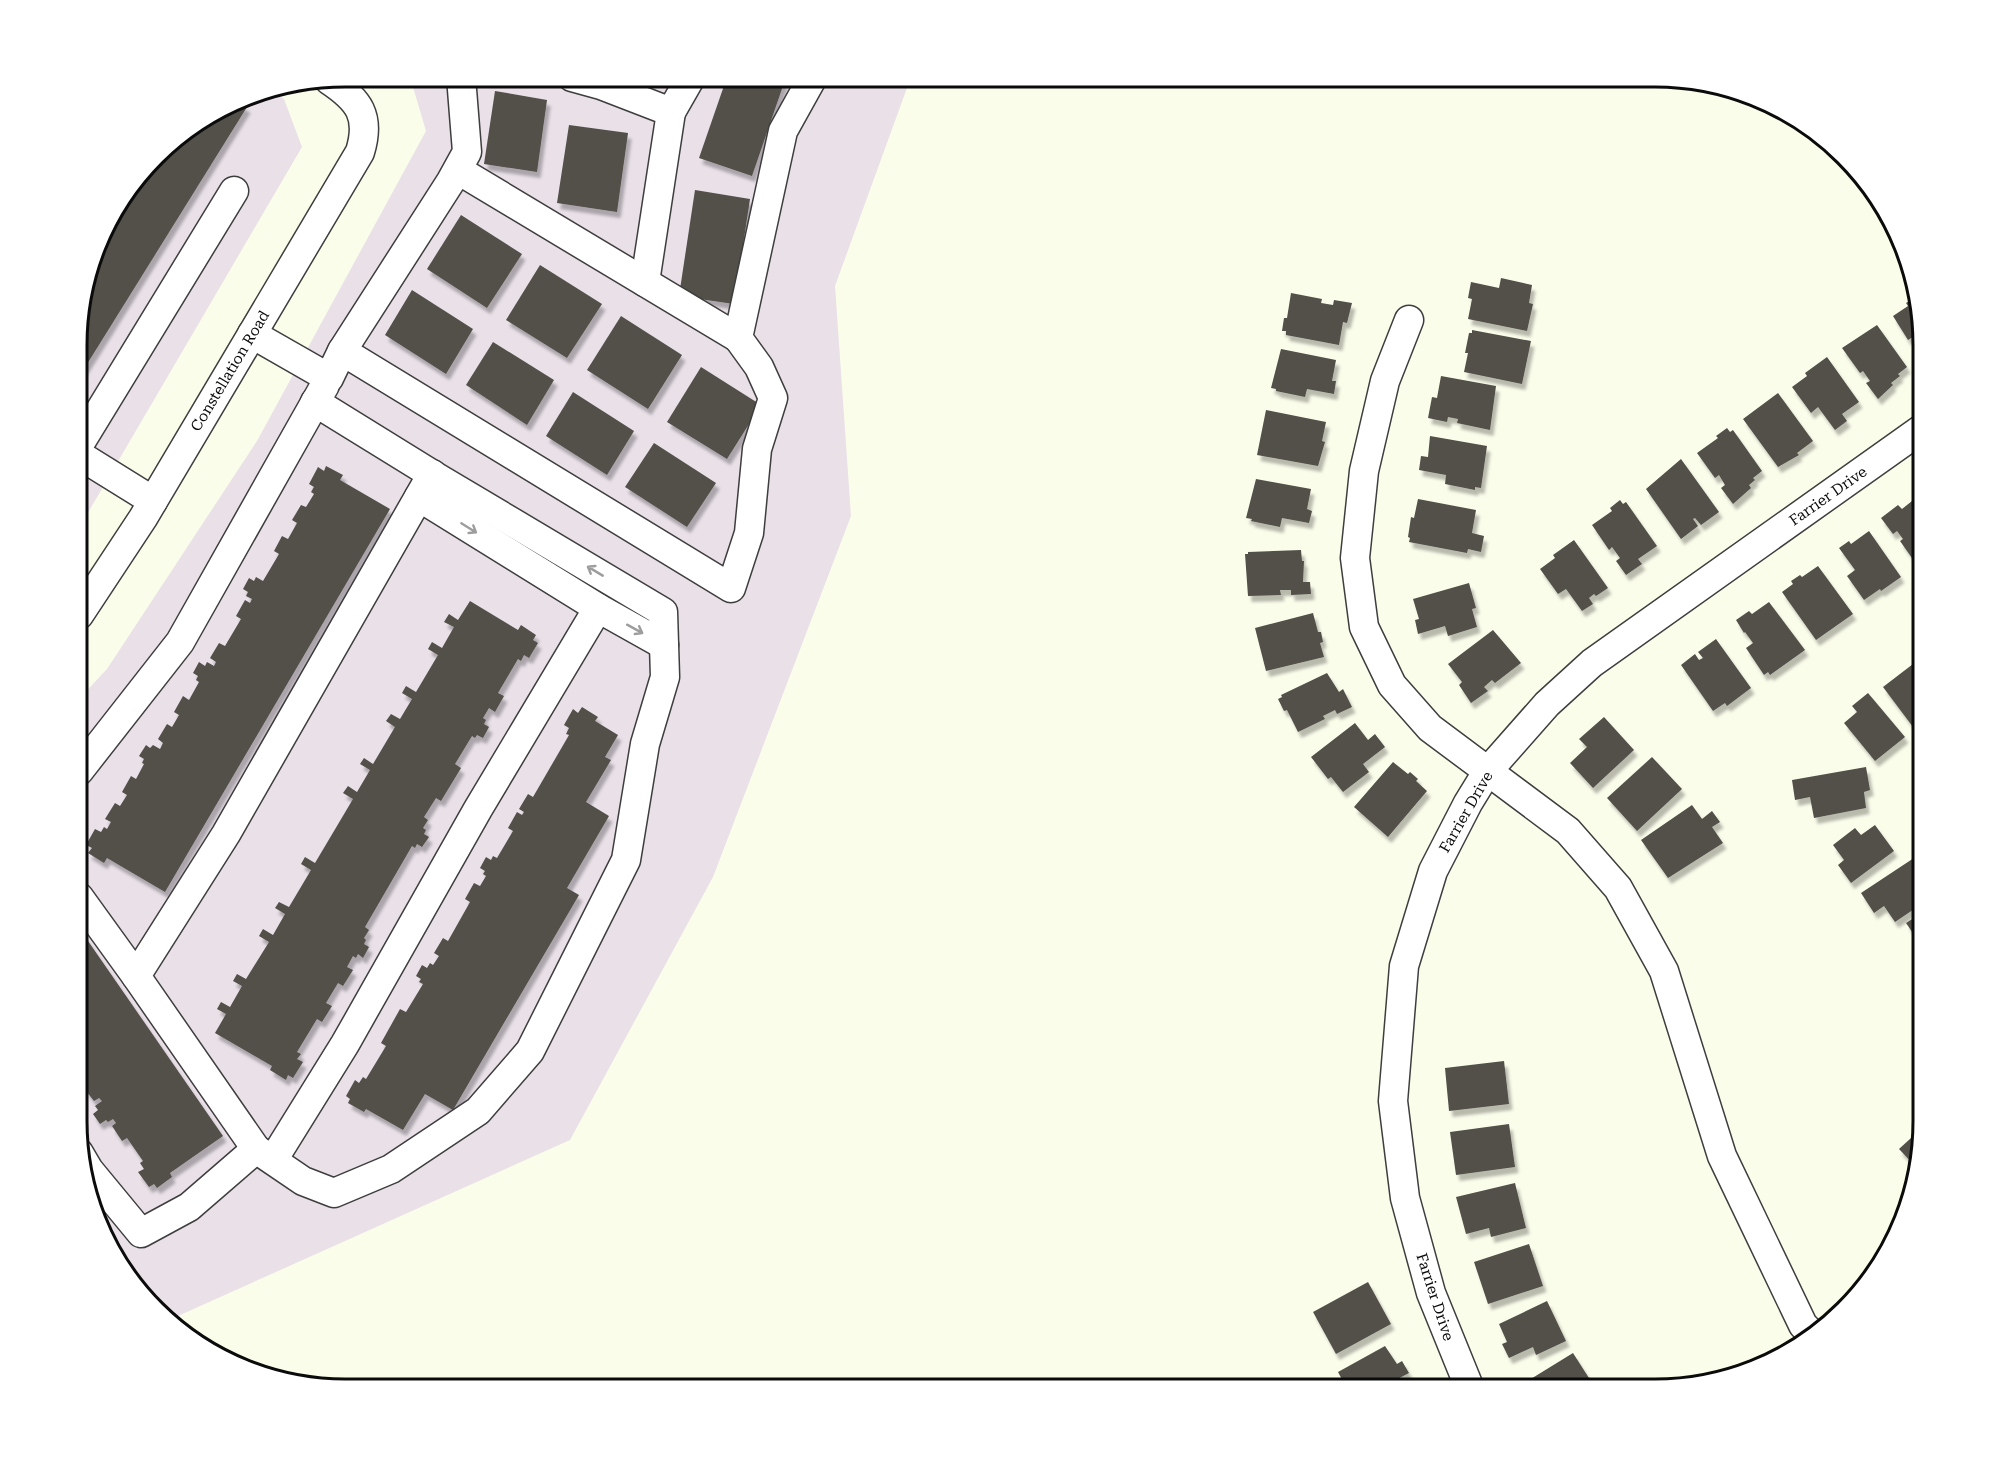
<svg xmlns="http://www.w3.org/2000/svg" width="2000" height="1466" font-family="'Roboto Serif',serif">
<style>
.industrial{fill:#e9e0e8}
.building{fill:#524f49;filter:url(#shadow)}
.lines{fill:none;stroke-linecap:round;stroke-linejoin:round}
.minor-casing{stroke:#3e3e3e;stroke-width:31}
.minor{stroke:#fff;stroke-width:28}
.oneway{stroke:#9d9d9d}
.labels{text-anchor:middle;stroke-width:6;stroke-linejoin:round;paint-order:stroke}
.street-label{font-size:15px;fill:#0b0b0b;stroke:#fff}
.rim{fill:none;stroke:#0b0b0b;stroke-width:3}
</style>
<defs>
<filter id="shadow"><feDropShadow dx="3.5" dy="6" stdDeviation="1.5" flood-color="#0004"/></filter>
</defs>
<rect width="100%" height="100%" fill="#fbfdeb"/>
<!-- industrial -->
<g class="industrial">
<path d="M410,77H911L835,286L851,516L713,877L570,1140L169,1320L112,1255L79,1155V699L107,669L257,441L426,131Z"/>
<path d="M271,91L284,99L302,147L79,528V311L104,226L168,143L243,97Z"/>
</g>
<!-- building -->
<g class="building">
<path d="M633,77H647L645,83Z"/>
<path d="M727,77H786L752,176L699,158Z"/>
<path d="M495,91L547,100L537,172L484,164Z"/>
<path d="M237,101L247,107L79,377V311L104,226L168,143Z"/>
<path d="M569,125L628,133L617,212L557,203Z"/>
<path d="M695,190L750,199L734,304L679,296Z"/>
<path d="M461,215L522,254L487,308L427,269Z"/>
<path d="M540,265L602,304L567,358L506,320Z"/>
<path d="M1501,278L1532,285L1529,303L1533,304L1527,331L1468,319L1472,299L1468,298L1471,282L1499,288Z"/>
<path d="M412,290L473,329L446,374L385,335Z"/>
<path d="M1291,293L1322,299L1321,303L1333,305L1334,300L1352,303L1347,323L1343,322L1339,345L1286,335V331H1282L1284,318H1287Z"/>
<path d="M1915,297L1923,328V345L1916,335L1908,340L1893,316L1908,306L1906,303Z"/>
<path d="M621,316L682,355L648,409L587,370Z"/>
<path d="M1877,325L1907,367L1898,374L1900,376L1891,383L1893,385L1878,399L1866,383L1870,381L1863,371L1860,373L1842,348Z"/>
<path d="M1472,330L1531,341L1522,384L1464,372L1468,353H1465L1469,333H1472Z"/>
<path d="M493,342L554,380L527,425L466,385Z"/>
<path d="M1281,349L1336,360L1332,381H1336L1334,394L1307,389L1305,397L1276,391V389L1271,388Z"/>
<path d="M1827,357L1859,402L1842,414L1847,421L1835,430L1818,407L1811,413L1792,387L1807,376L1805,373Z"/>
<path d="M701,367L761,405L727,459L667,422Z"/>
<path d="M1441,376L1496,386L1490,430L1457,423L1458,419L1448,417L1447,422L1428,418L1432,397L1437,398Z"/>
<path d="M573,392L634,431L607,475L546,436Z"/>
<path d="M1778,393L1813,441L1797,453L1799,455L1778,467L1743,419Z"/>
<path d="M1266,410L1326,422L1322,441L1325,442L1318,466L1257,455Z"/>
<path d="M1727,428L1730,432L1733,430L1762,471L1753,478L1755,480L1749,485L1751,488L1733,504L1721,488L1725,485L1719,475L1715,478L1697,453L1718,438L1716,436Z"/>
<path d="M1430,436L1487,446L1481,488L1475,487V490L1445,484L1446,475L1419,470L1421,456L1428,457Z"/>
<path d="M654,443L716,483L687,527L625,487Z"/>
<path d="M1681,459L1719,512L1701,525L1695,518L1693,519L1698,526L1681,539L1646,489Z"/>
<path d="M326,466L343,475L340,480L390,509L165,892L107,858L104,863L88,853L92,848L86,845L95,829L101,832L104,827L107,829L111,822L105,819L115,803L120,806L127,795L122,792L131,776L136,779L144,764L142,763L144,759L139,756L146,745L150,748L153,745L160,749L163,743L158,739L167,724L172,727L179,715L174,712L183,696L189,700L199,682L196,680L198,676L193,673L199,662L205,666L207,662L214,666L216,662L210,658L219,643L225,646L241,619L236,616L245,600L250,603L252,599L246,596L248,592L243,589L249,578L254,581L256,577L263,581L279,554L274,551L282,536L288,539L297,523L292,520L301,505L306,507L314,494L311,492L314,487L309,484L318,467L324,471Z"/>
<path d="M1256,479L1311,489L1307,509L1312,511L1309,523L1282,518L1280,527L1251,521L1252,519L1246,518Z"/>
<path d="M1922,498L1923,565L1919,568L1900,541L1903,539L1897,531L1893,534L1881,518L1898,505L1902,509L1912,501L1914,504Z"/>
<path d="M1418,499L1476,510L1472,533L1484,536L1481,552L1468,549L1467,553L1409,542L1410,538L1408,537L1411,517L1414,518Z"/>
<path d="M1620,500L1623,504L1626,502L1657,546L1638,559L1642,564L1626,575L1616,561L1620,558L1612,547L1609,550L1592,525L1612,511L1610,508Z"/>
<path d="M1869,531L1901,577L1881,591L1880,589L1864,600L1847,576L1855,570L1839,548L1849,541L1851,544Z"/>
<path d="M1574,540L1608,588L1596,596L1594,594L1589,598L1593,604L1582,611L1566,589L1558,594L1540,569L1555,558L1553,555Z"/>
<path d="M1301,550L1302,561H1304L1303,582H1310L1311,594L1291,595V590H1280L1281,595L1248,596L1245,554H1248V552Z"/>
<path d="M1818,566L1853,614L1816,640L1782,592L1793,584L1791,581L1800,575L1802,577Z"/>
<path d="M1469,583L1476,608L1472,609L1477,627L1448,636L1445,626L1418,634L1415,620L1419,619L1413,599Z"/>
<path d="M470,601L518,630L521,625L536,635L533,640L538,643L529,658L524,655L521,661L518,659L498,693L504,696L495,712L489,708L483,718L486,720L484,724L489,727L483,738L477,735L475,738L472,736L455,764L461,768L441,801L436,798L424,817L428,820L423,828L426,830L424,834L429,837L422,847L417,844L415,848L412,846L365,927L369,930L364,938L366,940L364,944L369,947L363,958L358,954L356,958L353,956L347,967L353,970L343,986L338,983L326,1003L332,1006L322,1022L317,1019L297,1052L301,1054L297,1059L303,1062L293,1078L288,1075L286,1080L270,1070L272,1066L215,1033L226,1014L217,1009L221,1002L230,1007L242,986L233,981L237,974L246,979L269,942L259,936L263,929L273,935L285,914L275,908L279,902L289,907L311,870L301,864L305,857L315,863L353,799L343,793L348,786L357,792L370,770L360,764L364,758L373,764L395,727L386,721L391,714L400,719L412,699L402,693L406,686L416,692L438,655L428,649L432,642L442,648L454,627L444,622L449,614L458,620Z"/>
<path d="M1769,602L1805,650L1770,675L1768,672L1764,675L1746,648L1753,643L1745,632L1744,633L1736,620L1749,611L1752,614Z"/>
<path d="M1313,613L1318,632H1321L1323,642L1320,643L1324,657L1266,671L1255,628Z"/>
<path d="M1493,630L1521,663L1495,683L1492,680L1484,687L1488,691L1471,703L1459,685L1462,682L1448,664Z"/>
<path d="M1716,639L1751,688L1727,706L1725,703L1713,711L1681,665L1695,654L1699,660L1703,658L1698,652Z"/>
<path d="M1913,664L1923,677V733L1919,735L1883,687Z"/>
<path d="M1327,673L1339,692L1343,689L1352,707L1337,714L1335,710L1323,716L1325,719L1298,732L1287,710L1284,711L1278,699L1282,697L1281,695Z"/>
<path d="M1868,693L1905,737L1875,761L1844,723L1857,712L1852,706Z"/>
<path d="M582,707L598,717L595,721L618,735L605,757L611,760L586,802L609,816L567,888L579,895L453,1110L425,1094L403,1130L366,1109L364,1112L348,1103L350,1099L346,1096L355,1080L359,1083L363,1077L366,1079L386,1046L381,1043L400,1009L406,1012L423,984L419,982L421,979L416,976L422,965L427,968L430,963L433,965L439,956L434,953L443,938L448,941L470,902L465,899L474,883L480,886L486,876L483,874L485,871L480,868L486,857L491,860L493,856L497,858L513,831L508,828L517,812L522,815L524,812L519,809L528,794L533,797L569,735L566,734L569,728L564,725L573,709L578,713Z"/>
<path d="M1604,717L1634,750L1593,788L1570,763L1587,747L1579,739Z"/>
<path d="M1355,723L1368,740L1375,734L1385,747L1363,764L1369,772L1343,792L1331,777L1328,779L1311,757Z"/>
<path d="M1652,757L1682,789L1637,831L1607,798Z"/>
<path d="M1393,762L1408,774L1410,772L1418,779L1416,781L1427,791L1388,837L1354,807Z"/>
<path d="M1866,767L1870,790L1864,792L1866,808L1814,818L1810,797L1795,800L1792,780Z"/>
<path d="M1692,805L1702,819L1712,811L1720,822L1712,827L1723,843L1668,878L1641,840Z"/>
<path d="M1875,825L1894,851L1851,883L1838,865L1844,860L1833,845L1855,828L1861,835Z"/>
<path d="M1923,852V903L1895,922L1884,906L1874,913L1861,893Z"/>
<path d="M1923,912V948L1906,923Z"/>
<path d="M79,928L223,1136L170,1173L172,1177L157,1188L154,1184L149,1187L138,1172L144,1169L140,1163L143,1161L127,1138L122,1141L112,1126L116,1123L113,1119L108,1122L106,1120L100,1124L93,1114L98,1110L95,1106L102,1101L99,1098L94,1101L83,1087L88,1083L85,1078L80,1081L79,1079Z"/>
<path d="M1504,1061L1509,1104L1449,1111L1445,1068Z"/>
<path d="M1509,1124L1515,1167L1456,1175L1450,1132Z"/>
<path d="M1923,1127V1138L1917,1168L1899,1149Z"/>
<path d="M1515,1183L1526,1228L1491,1237L1489,1228L1466,1234L1456,1197Z"/>
<path d="M1529,1244L1543,1286L1488,1304L1474,1262Z"/>
<path d="M1368,1282L1391,1324L1336,1354L1313,1312Z"/>
<path d="M1547,1301L1566,1341L1536,1355L1533,1347L1509,1358L1502,1344L1507,1342L1499,1324Z"/>
<path d="M1385,1346L1397,1364L1402,1361L1409,1373L1384,1386L1386,1389H1347L1338,1372Z"/>
<path d="M1573,1353L1596,1389H1524L1521,1385Z"/>
</g>
<g class="lines">
<defs>
<g id="minor">
<path d="M572,77L601,85L671,112L645,282"/>
<path d="M671,112L691,77"/>
<path d="M458,170L738,338"/>
<path d="M1409,320L1385,381L1364,471L1355,558L1364,627L1392,685L1430,728L1568,831L1618,888L1664,971L1722,1156L1803,1325L1810,1332"/>
<path d="M252,334L329,378L342,351L731,588L749,533L757,449L773,398L759,367L738,338L783,131L813,77"/>
<path d="M342,351L451,181L467,152L461,77"/>
<path d="M79,445L234,191"/>
<path d="M79,455L153,501"/>
<path d="M419,497L598,608L664,645"/>
<path d="M79,615L143,518L360,152C371,116 359,100 329,80"/>
<path d="M79,771L180,642L325,385"/>
<path d="M79,897L136,976"/>
<path d="M256,1149L136,976L226,834L432,474"/>
<path d="M79,1153L89,1170L141,1233L189,1207L256,1149L303,1181L334,1193L391,1169L478,1111L530,1051L626,860L645,744L665,677L663,612L438,478L315,402"/>
<path d="M273,1160L345,1044L478,809L598,608"/>
<path d="M1470,1389L1431,1293L1405,1198L1393,1101L1404,966L1433,871L1468,803L1487,772L1547,704L1592,663L1923,428"/>
</g>
</defs>
<!-- minor casing -->
<use href="#minor" class="minor-casing"/>
<!-- minor -->
<use href="#minor" class="minor"/>
</g>
<!-- one-way arrows -->
<defs><path id="oneway-shaft" d="M-6 0H5M1.5-3L5.5 0L1.5 3" fill="none" stroke-width="1.6" stroke-linecap="round" stroke-linejoin="round" transform="scale(1.5)"/></defs>
<g class="oneway">
<use href="#oneway-shaft" transform="translate(469 528) rotate(32)"/>
<use href="#oneway-shaft" transform="translate(595 571) rotate(-149)"/>
<use href="#oneway-shaft" transform="translate(635 629) rotate(29)"/>
</g>
<g class="labels">
<!-- street labels -->
<g class="street-label">
<text transform="translate(230 371) rotate(-59)" y="5">Constellation Road</text>
<text transform="translate(1828 496) rotate(-35)" y="5">Farrier Drive</text>
<text transform="translate(1466 812) rotate(-60)" y="5">Farrier Drive</text>
<text transform="translate(1435 1297) rotate(72)" y="5">Farrier Drive</text>
</g>
</g>
<!-- crop -->
<path d="M0 0H2000V1466H0ZM345 87H1655A258 258 0 0 1 1913 345V1121A258 258 0 0 1 1655 1379H345A258 258 0 0 1 87 1121V345A258 258 0 0 1 345 87Z" fill="#fff" fill-rule="evenodd"/>
<path class="rim" d="M345 87H1655A258 258 0 0 1 1913 345V1121A258 258 0 0 1 1655 1379H345A258 258 0 0 1 87 1121V345A258 258 0 0 1 345 87Z"/>
</svg>
